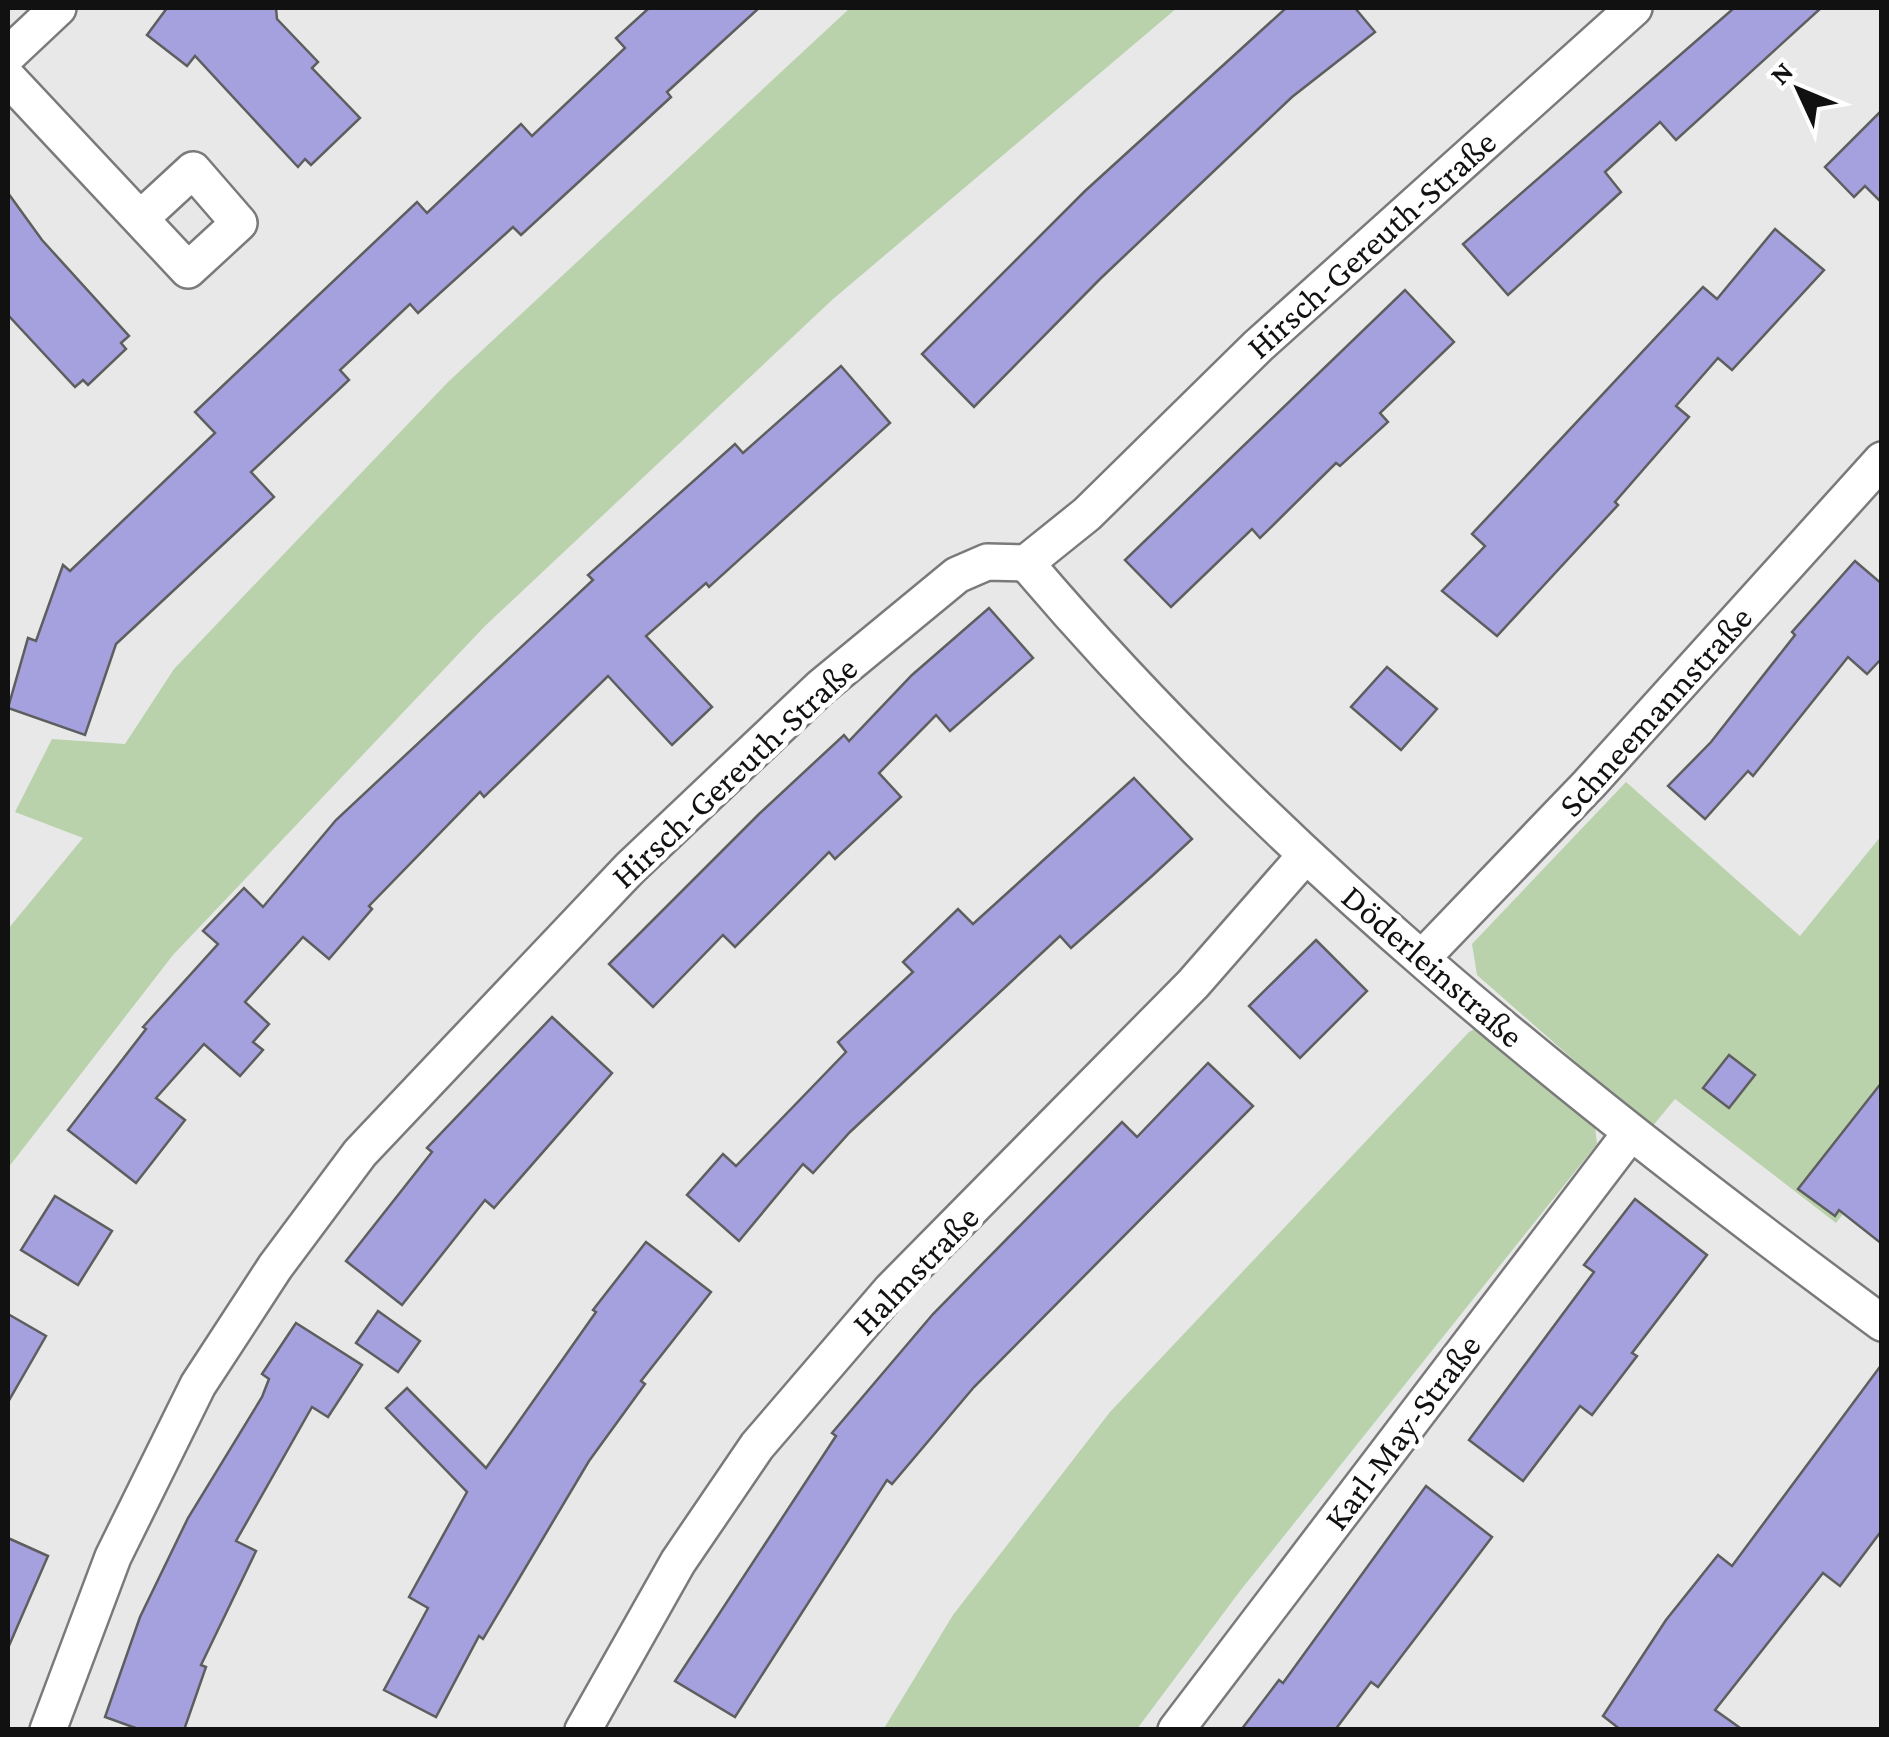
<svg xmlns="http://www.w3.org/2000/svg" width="1889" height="1737" font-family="'Crimson Pro',serif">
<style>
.green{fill:#b9d2ac}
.building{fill:#a4a1de;stroke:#5e5e5f;stroke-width:2.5}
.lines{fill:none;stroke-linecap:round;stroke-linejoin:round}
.street-casing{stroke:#7a7a7b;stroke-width:40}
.street{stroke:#fff;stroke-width:35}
.labels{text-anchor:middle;stroke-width:10;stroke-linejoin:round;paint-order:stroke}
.street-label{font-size:35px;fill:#111112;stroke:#fff}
</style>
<rect width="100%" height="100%" fill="#e8e8e9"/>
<!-- green -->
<g class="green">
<path d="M850,8H1177L832,300L485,626L173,955L8,1168V929L83,838L15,812L52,739L125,744L174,669L448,382Z"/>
<path d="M1626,782L1800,936L1881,836V1165L1836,1223L1675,1099L1651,1128L1477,975L1472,944Z"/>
<path d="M1487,1022L1594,1118L1597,1144L1240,1591L1137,1729L883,1730L953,1615L1110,1412L1469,1032Z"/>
</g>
<!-- building -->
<g class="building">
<path d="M167,8H276L277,19L318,62L312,68L360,118L311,165L305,159L298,167L195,56L187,66L147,35Z"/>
<path d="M649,8H759L667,92L671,97L521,235L513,227L418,313L410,304L340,370L349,380L251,472L274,497L116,644L85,735L8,708L28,638L36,641L63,565L70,571L215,433L195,412L417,202L427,213L521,124L532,136L625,48L616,38Z"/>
<path d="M1286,8H1355L1375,32L1292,97L1100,279L974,407L922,354L1085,191Z"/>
<path d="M1734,8H1821L1676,140L1660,122L1605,172L1621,192L1508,295L1463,244Z"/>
<path d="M1882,110V203L1865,186L1854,197L1825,167Z"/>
<path d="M8,193L42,240L129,336L121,343L126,349L88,385L83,380L75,387L8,315Z"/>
<path d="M1775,229L1824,270L1732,370L1718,358L1676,406L1689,417L1615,502L1618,505L1497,636L1442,591L1485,546L1472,534L1703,287L1717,299Z"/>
<path d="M1405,290L1454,342L1380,413L1388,422L1340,466L1336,463L1260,538L1252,529L1171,607L1125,560Z"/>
<path d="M841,366L890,423L709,587L706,583L646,636L712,707L672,745L608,676L484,797L480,792L369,906L372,909L329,959L303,937L245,1002L269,1024L253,1042L263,1050L240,1076L204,1044L156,1098L185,1120L136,1183L68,1130L146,1029L143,1027L218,944L203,931L244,888L263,907L336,820L593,580L588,575L735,444L743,453Z"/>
<path d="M1855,561L1882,584V658L1867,674L1848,657L1753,776L1748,771L1705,819L1668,786L1711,742L1795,635L1792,632Z"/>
<path d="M989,608L1033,658L950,731L936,715L879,773L901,797L835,859L829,852L735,947L723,935L653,1007L609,964L759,814L844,735L849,741L912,675Z"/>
<path d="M1387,667L1437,709L1401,750L1351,707Z"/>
<path d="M1134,778L1192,839L1152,876L1071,948L1060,936L850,1132L813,1173L803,1164L739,1241L687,1195L723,1154L736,1166L846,1052L838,1042L913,972L903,962L958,909L973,924Z"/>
<path d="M1316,940L1367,991L1300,1058L1249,1006Z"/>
<path d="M552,1017L612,1073L494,1208L485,1200L402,1305L346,1261L432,1152L427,1148Z"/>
<path d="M1729,1055L1755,1075L1729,1108L1703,1088Z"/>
<path d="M1208,1063L1253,1106L974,1387L892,1484L887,1480L735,1717L675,1681L836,1436L832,1433L933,1314L1122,1122L1137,1137Z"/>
<path d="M1882,1082V1244L1839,1210L1835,1216L1798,1189Z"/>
<path d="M55,1196L112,1231L78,1285L21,1250Z"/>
<path d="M1635,1199L1707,1255L1632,1353L1637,1356L1592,1415L1580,1406L1523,1481L1469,1440L1594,1272L1584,1265Z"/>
<path d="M646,1242L711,1292L641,1381L645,1384L589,1461L483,1639L479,1636L436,1717L384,1690L428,1608L409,1597L467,1492L386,1408L407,1388L486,1468L596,1312L593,1310Z"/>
<path d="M378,1311L420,1341L398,1372L356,1343Z"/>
<path d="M8,1314L46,1336L8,1402Z"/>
<path d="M296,1323L362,1365L328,1417L312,1407L236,1541L256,1551L201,1665L206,1667L184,1730H141L105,1717L140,1617L188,1518L262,1397L269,1379L262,1374Z"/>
<path d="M1882,1364V1530L1840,1586L1823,1573L1715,1710L1743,1730H1621L1603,1716L1666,1620L1718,1555L1732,1566Z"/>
<path d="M1426,1486L1492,1537L1442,1603L1378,1687L1371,1682L1335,1730H1241L1279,1680L1283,1683Z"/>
<path d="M8,1538L48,1556L8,1648Z"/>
</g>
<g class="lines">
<defs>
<g id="street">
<path d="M8,55L58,8"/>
<path d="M8,78L188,270L239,223L193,170L141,218"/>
<path d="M1026,563C1274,855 1575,1097 1882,1323"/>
<path d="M1423,957L1589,784L1882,460"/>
<path d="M48,1730L113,1557L198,1385L275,1267L360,1153L630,868L821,687L957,575L987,562L1026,563L1087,514L1258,346L1634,8"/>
<path d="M583,1730L678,1562L757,1446L891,1290L1193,984L1305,856"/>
<path d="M1176,1730L1629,1135"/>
</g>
</defs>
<!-- street casing -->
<use href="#street" class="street-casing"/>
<!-- street -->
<use href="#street" class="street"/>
</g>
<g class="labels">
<!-- street labels -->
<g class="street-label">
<text transform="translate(1371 244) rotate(-42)" y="12">Hirsch-Gereuth-Straße</text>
<text transform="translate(1655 711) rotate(-48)" y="12">Schneemannstraße</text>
<text transform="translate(734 772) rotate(-43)" y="12">Hirsch-Gereuth-Straße</text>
<text transform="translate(1433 966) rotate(41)" y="12">Döderleinstraße</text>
<text transform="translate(915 1270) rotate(-46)" y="12">Halmstraße</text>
<text transform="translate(1402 1432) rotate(-53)" y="12">Karl-May-Straße</text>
</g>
</g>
<!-- border -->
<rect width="1889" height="1737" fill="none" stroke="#111112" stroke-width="20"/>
<!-- north arrow -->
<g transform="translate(1799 90) rotate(314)" stroke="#ffffff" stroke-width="8" paint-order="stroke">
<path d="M0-8L18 38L0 25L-18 38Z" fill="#111112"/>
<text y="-15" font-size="28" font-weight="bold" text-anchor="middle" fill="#111112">N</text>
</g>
</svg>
